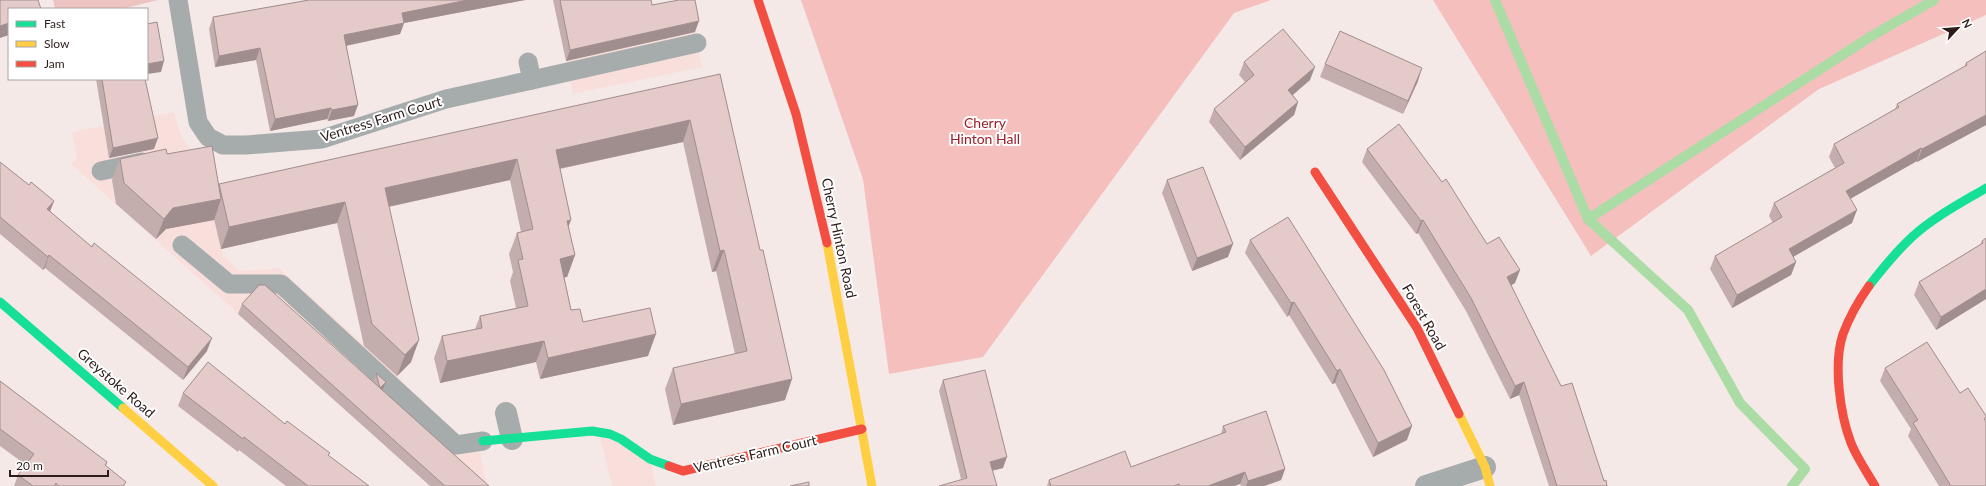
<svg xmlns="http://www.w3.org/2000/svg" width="1986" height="486" font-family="Lato,sans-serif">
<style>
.built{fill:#f8dfdc}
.green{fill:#eec4c2}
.forest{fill:#f4bfbc}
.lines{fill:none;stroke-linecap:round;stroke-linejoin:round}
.stream{stroke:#acdca5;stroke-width:10}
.lane{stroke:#a6abac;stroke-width:19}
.street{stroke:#a6abac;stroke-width:22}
.fast{stroke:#16e098;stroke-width:9}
.slow{stroke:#ffcf43;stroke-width:9}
.jam{stroke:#f24e42;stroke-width:9}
.wall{fill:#c4aead}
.shaded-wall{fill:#a08d8d}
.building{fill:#e4cac9;stroke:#a08d8d}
.labels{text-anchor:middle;stroke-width:4;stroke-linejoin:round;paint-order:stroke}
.street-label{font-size:14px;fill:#2e1c1b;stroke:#fff}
.park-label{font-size:14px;fill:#9b1d28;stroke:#fff}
</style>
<rect width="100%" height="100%" fill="#f5e9e8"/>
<!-- built -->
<g class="built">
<path d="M690,8L702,67L573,94L560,35Z"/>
<path d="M174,112L181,136L204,167L223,256L240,271L279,268L368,348L386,331L415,358L397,377L458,434L478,442L487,486L411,469L70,163L77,159L72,132Z"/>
<path d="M599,432L650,459L656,486H612Z"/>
</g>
<!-- green -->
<path class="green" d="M53,0H158L122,9H55Z"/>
<!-- forest -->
<g class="forest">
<path d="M801,0H1271L1234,13L983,357L889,374L863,179Z"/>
<path d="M1433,0H1986V15L1819,89L1591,256Z"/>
</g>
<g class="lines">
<!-- stream -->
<g class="stream">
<path d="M1495,0L1588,219L1688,310L1740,403L1805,469L1792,486"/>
<path d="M1588,219L1870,37L1934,0"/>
</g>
<!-- lane -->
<g class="lane">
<path d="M178,0L198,122L208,137L223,145H246L322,139L446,99L532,80L528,62"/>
<path d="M532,80L697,43"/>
<path d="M101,171L142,162"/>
<path d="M182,245L229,284H281L456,445L483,441"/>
</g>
<!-- street -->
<g class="street">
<path d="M506,413L512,439"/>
<path d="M1426,486L1485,467"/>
</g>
<!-- fast -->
<g class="fast">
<path d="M1869,286C1882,269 1896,252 1912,237C1934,217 1961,203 1986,188"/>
<path d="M0,302L123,408"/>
<path d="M483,441L592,431L610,434L621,439L650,459L669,466"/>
</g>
<!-- slow -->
<g class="slow">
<path d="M827,243L872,486"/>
<path d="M123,408L213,486"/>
<path d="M1459,414L1485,467L1490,486"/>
</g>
<!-- jam -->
<g class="jam">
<path d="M758,0L796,114L827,243"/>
<path d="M1315,172L1417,328L1459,414"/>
<path d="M1869,286C1859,300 1849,318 1843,334C1833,364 1840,414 1851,443C1857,458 1867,472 1875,486"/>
<path d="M669,466L683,471L862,429"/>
</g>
</g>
<!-- wall -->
<g class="wall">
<path d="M305,0H525L404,23L400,34L346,46L354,116L328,121L327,119L270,131L256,60L215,67L209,29L213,17L305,1Z"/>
<path d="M553,0H651L652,5L695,32L566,61Z"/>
<path d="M1986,51V125L1917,162V161L1850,199L1852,223L1793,257L1796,262L1791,275L1732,308L1710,269L1715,256L1773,223L1769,216L1774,203L1835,168L1829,157L1834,144L1895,109L1897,104L1964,67L1966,63Z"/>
<path d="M1244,62L1310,80L1293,95L1298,102L1294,115L1240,160L1209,122L1214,109L1245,82L1239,75Z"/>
<path d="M1325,64L1418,81L1403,114L1320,77Z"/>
<path d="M720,74L785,400L673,425L665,389L673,368L735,354L716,271L712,272L683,142L560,169L568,227L575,255L567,277H564L571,310L583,322L648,356L540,379L536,362L440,383L434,358L442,336L475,329L480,316L516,308L510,281L513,272L509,254L517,233L521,232L510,180L389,207L411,362L397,376L364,346L337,223L221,249L214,219V220L166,229L156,239L116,204L112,180L120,159L167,154L219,185Z"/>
<path d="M96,79H145L154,149L109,158Z"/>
<path d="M1367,149L1487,244L1515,283L1511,285L1604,481L1607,486H1549L1519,395L1510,399L1466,311L1418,233L1416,234L1362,162Z"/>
<path d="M0,162L29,185L54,201L50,211L207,351L183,380L45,268L43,270L0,234Z"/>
<path d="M1167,180L1228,257L1192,271L1162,193Z"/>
<path d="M1986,238V299L1936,330L1914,295L1919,282L1980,245L1982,241Z"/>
<path d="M1250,240L1407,440L1373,457L1335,383L1332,384L1289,315L1287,317L1245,253Z"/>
<path d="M242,304L373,382L376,373L386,382L383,391L489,486H430L238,314Z"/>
<path d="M1885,368L1960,393L1986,419L1985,421L1986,486H1939L1908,436L1911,429L1880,381Z"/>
<path d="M943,380L1003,468L961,479L939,391Z"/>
<path d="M0,381L107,462L106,466L125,486H14L18,475L26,465L0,446Z"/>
<path d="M183,393L285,424L329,456L369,486H286L239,450L238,452L178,406Z"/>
<path d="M1223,426L1285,469L1281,480L1264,486H1241L1240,484L1234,486H1047L1049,480L1131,467L1221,434Z"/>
</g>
<!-- shaded-wall -->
<g class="shaded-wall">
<path d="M468,0H525L404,23L400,34L340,47L344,35L402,13Z"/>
<path d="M699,21L695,32L566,61L570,50Z"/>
<path d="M9,23V35L0,38V26Z"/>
<path d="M260,48L256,60L215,67L219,56Z"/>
<path d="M164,61L161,72L147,74V64Z"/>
<path d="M1315,67L1310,80L1283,103L1288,90Z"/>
<path d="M1422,68L1418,81L1403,114L1408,101Z"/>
<path d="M1298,102L1294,115L1240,160L1245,147Z"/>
<path d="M358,105L354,116L328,121L332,110Z"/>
<path d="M331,108L327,119L270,131L275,119Z"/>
<path d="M1986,115V125L1917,162L1922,149Z"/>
<path d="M690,120L683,142L548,171L556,150Z"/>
<path d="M158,138L154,149L109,158L113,148Z"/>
<path d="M1921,148L1917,161L1841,204L1846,191Z"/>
<path d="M517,159L510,180L377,209L385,188Z"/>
<path d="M221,199L214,220L166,229L156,239L164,219L173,208Z"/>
<path d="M54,201L49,214L47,209Z"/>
<path d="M345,202L337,223L221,249L229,227Z"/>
<path d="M1857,210L1852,223L1784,262L1789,249Z"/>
<path d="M571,220L563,241L567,221Z"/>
<path d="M1423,220L1418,233L1416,234L1421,221Z"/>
<path d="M1233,244L1228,257L1192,271L1197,258Z"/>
<path d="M724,250L716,271L712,272L720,251Z"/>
<path d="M49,255L45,268L43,270L48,257Z"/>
<path d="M575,255L567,277L553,280L560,259Z"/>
<path d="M1796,262L1791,275L1732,308L1737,295Z"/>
<path d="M1520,270L1515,283L1503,290L1507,277Z"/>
<path d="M1986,289V299L1936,330L1941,317Z"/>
<path d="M1294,302L1289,315L1287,317L1291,303Z"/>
<path d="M656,334L648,356L540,379L548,358Z"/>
<path d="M212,338L207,351L183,380L188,367Z"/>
<path d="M419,340L411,362L397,376L405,355Z"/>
<path d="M544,341L536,362L440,383L447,361Z"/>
<path d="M1340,369L1335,383L1332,384L1337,371Z"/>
<path d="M792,379L785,400L673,425L681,404Z"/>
<path d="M386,382L382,392L380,388Z"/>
<path d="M1524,382L1519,395L1510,399L1515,386Z"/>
<path d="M1412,426L1407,440L1373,457L1378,443Z"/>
<path d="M1007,457L1003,468L986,472L990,462Z"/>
<path d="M1285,469L1281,480L1264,486H1246L1248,481Z"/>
<path d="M1245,472L1240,484L1234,486H1208Z"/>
</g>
<!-- building -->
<g class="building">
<path d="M0,0H38L41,9H9V23L0,26Z"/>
<path d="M309,0H468L402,13L404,23L344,35L358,105L332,110L331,108L275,119L260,48L219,56L213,17Z"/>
<path d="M560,0H651L652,5L679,0H695L699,21L570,50Z"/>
<path d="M157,22L164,61L147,64V24Z"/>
<path d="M1283,29L1315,67L1288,90L1298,102L1245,147L1214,109L1254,75L1244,62Z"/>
<path d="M1340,31L1422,68L1408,101L1325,64Z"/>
<path d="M1986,51V115L1922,149L1921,148L1846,191L1857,210L1789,249L1796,262L1737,295L1715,256L1782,217L1774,203L1844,163L1834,144L1899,107L1897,104L1967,65L1966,63Z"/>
<path d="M720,74L760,250H763L792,379L681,404L673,368L747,351L724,250L720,251L690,120L556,150L571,220L567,221L575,255L560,259L571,310L580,309L583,322L650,308L656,334L548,358L544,341L447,361L442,336L482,328L480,316L528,306L518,260L523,259L517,233L533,229L517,159L385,188L419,340L405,355L372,324L345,202L229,227L219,184Z"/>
<path d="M102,79H145L158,138L113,148Z"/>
<path d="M1399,124L1442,182L1446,179L1487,244L1499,237L1520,270L1507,277L1561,386L1572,383L1604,481L1606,480L1607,486H1557L1524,382L1515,386L1471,298L1423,220L1421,221L1367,149Z"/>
<path d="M212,146L221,199L173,208L164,219L124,183L120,159L166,149L167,154Z"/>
<path d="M0,162L29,185L31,182L54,201L47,209L92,247L94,243L212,338L188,367L49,255L48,257L0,217Z"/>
<path d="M1203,167L1233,244L1197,258L1167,180Z"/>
<path d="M1288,217L1384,370L1412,426L1378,443L1340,369L1337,371L1294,302L1291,303L1250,240Z"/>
<path d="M1986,238V289L1941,317L1919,282L1983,243L1982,241Z"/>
<path d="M259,285H265L380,388L376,373L386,382L380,388L489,486H445L242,304Z"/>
<path d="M1927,342L1960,393L1968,388L1986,416V417L1984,419L1986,422V486H1951L1913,423L1918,420L1885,368Z"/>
<path d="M208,362L285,424L287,421L330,453L328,455L369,486H308L244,437L243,439L183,393Z"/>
<path d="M985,370L1007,457L990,462L997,486H939L967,478L943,380Z"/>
<path d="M0,381L107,462L105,465L126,482L123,486H59L56,483L54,486H33L18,475L34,454L0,429Z"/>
<path d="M1266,411L1285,469L1248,481L1245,472L1208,486H1180L1179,484L1174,486H1051L1049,480L1125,451L1131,467L1226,432L1223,426Z"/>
<path d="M809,482V486H790Z"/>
</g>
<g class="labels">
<!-- street labels -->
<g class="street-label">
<text transform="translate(381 119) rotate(-17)" y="5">Ventress Farm Court</text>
<text transform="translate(839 238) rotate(78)" y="5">Cherry Hinton Road</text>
<text transform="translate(1424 317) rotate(60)" y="5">Forest Road</text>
<text transform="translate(116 383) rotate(41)" y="5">Greystoke Road</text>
<text transform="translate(755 454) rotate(-13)" y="5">Ventress Farm Court</text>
</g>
<!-- park labels -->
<g class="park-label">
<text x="985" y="128">Cherry<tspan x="985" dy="16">Hinton Hall</tspan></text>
</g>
</g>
<!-- legend -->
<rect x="8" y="8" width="140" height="72" fill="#ffffff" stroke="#aba4a4"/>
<rect x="16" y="21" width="20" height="6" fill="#16e098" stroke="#aba4a4"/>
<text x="44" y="28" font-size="12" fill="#2e1c1b">Fast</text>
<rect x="16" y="41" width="20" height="6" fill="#ffcf43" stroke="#aba4a4"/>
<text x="44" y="48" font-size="12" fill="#2e1c1b">Slow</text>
<rect x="16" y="61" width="20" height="6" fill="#f24e42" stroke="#aba4a4"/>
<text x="44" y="68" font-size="12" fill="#2e1c1b">Jam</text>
<!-- north arrow -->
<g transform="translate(1958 28) rotate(64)" stroke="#ffffff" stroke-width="3" paint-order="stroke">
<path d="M0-3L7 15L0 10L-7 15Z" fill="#2e1c1b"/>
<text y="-6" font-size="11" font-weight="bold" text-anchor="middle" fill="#2e1c1b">N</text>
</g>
<!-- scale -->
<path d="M10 470v6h98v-6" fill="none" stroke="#2e1c1b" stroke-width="2"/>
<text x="16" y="470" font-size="12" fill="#2e1c1b" stroke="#ffffff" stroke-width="3" paint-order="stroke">20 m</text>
</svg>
